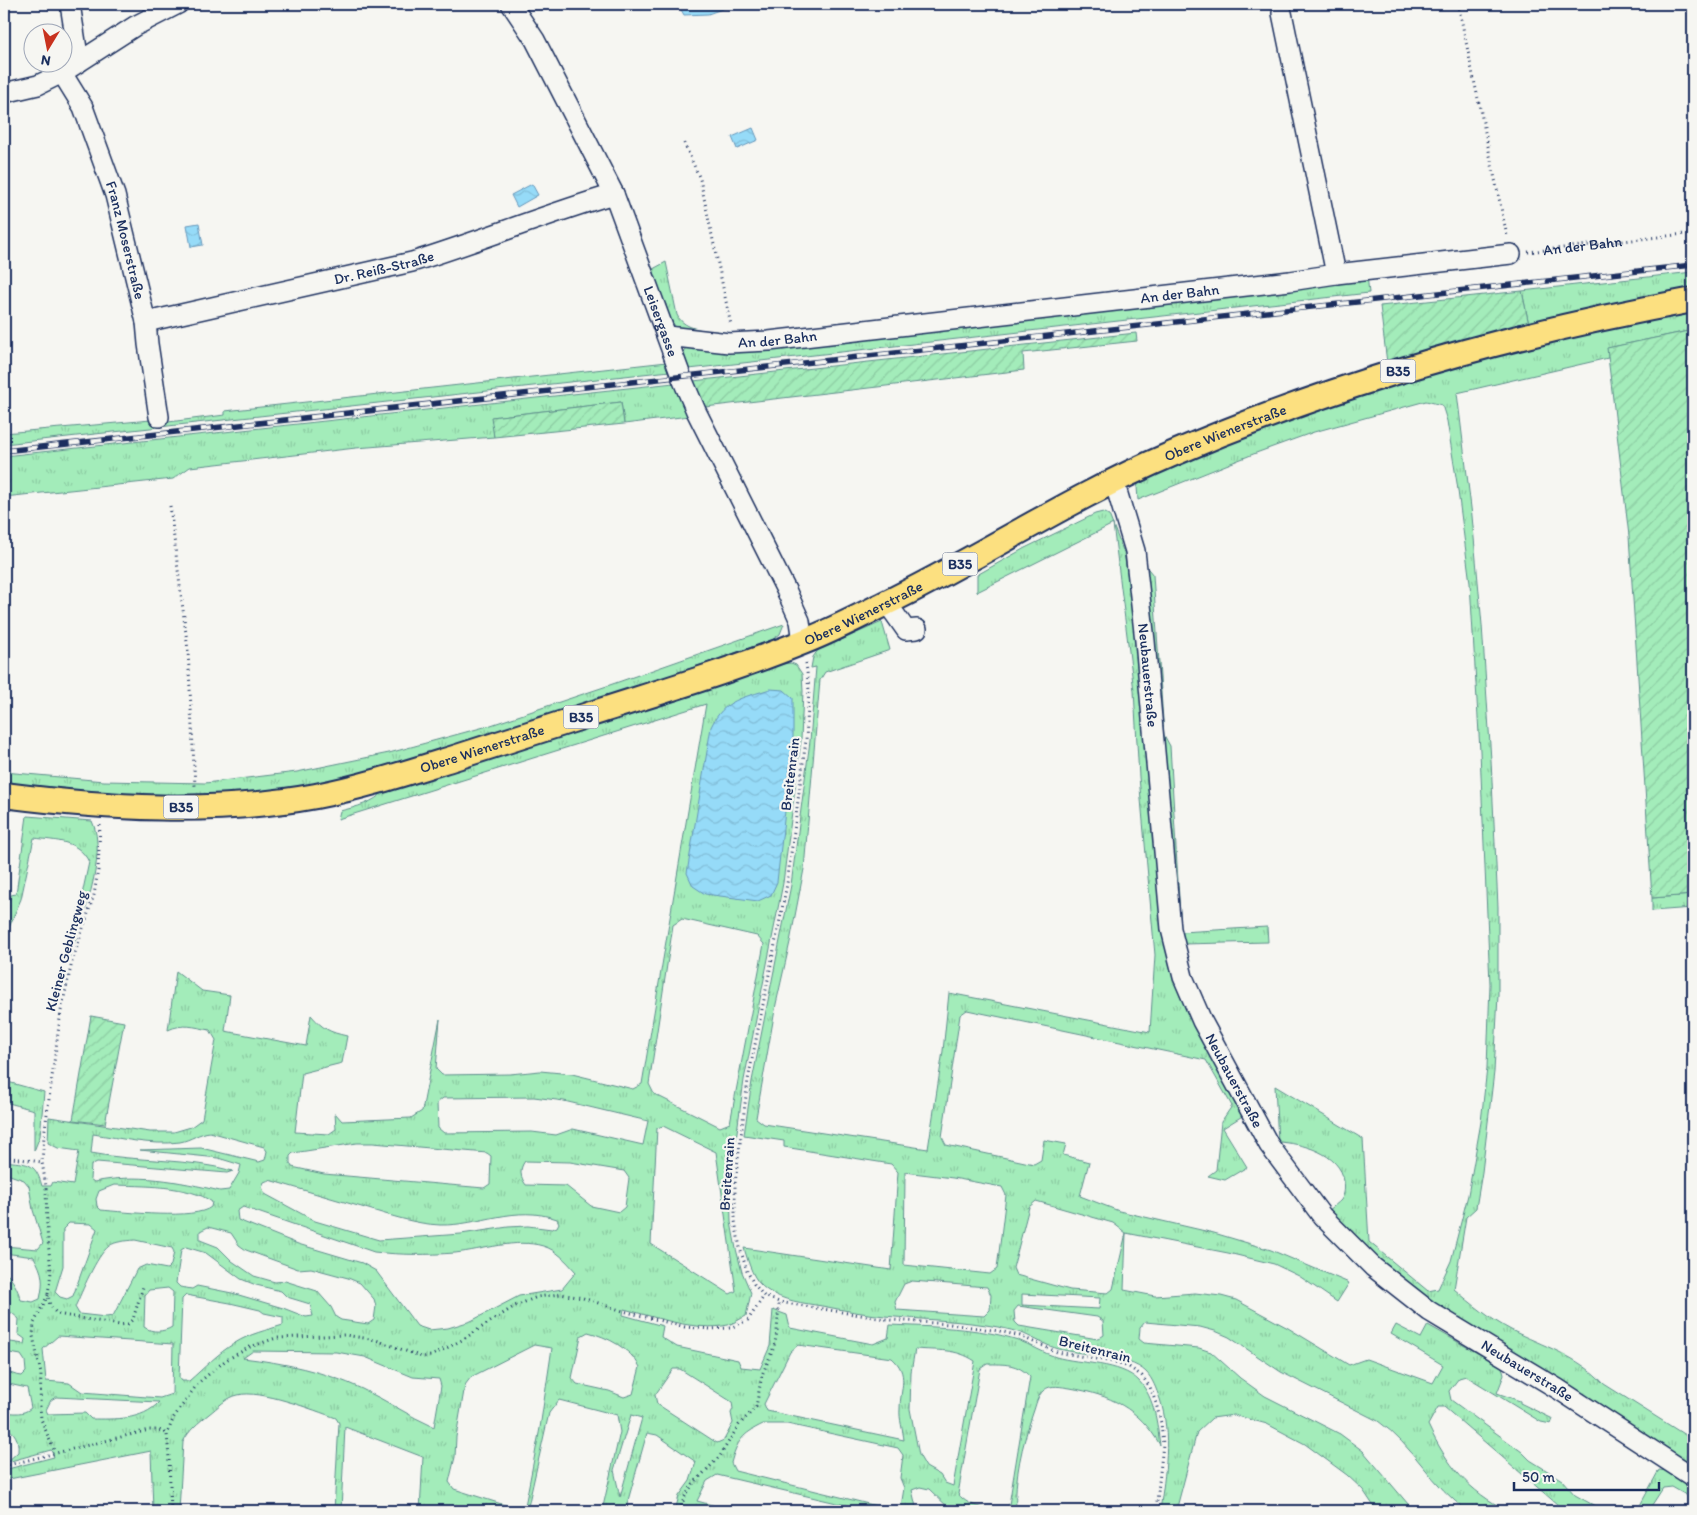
<svg xmlns="http://www.w3.org/2000/svg" width="1697" height="1515" font-family="Itim,sans-serif">
<style>
.grass{fill:url(#grass-tufts);stroke:#5f8e8c;fill-rule:evenodd}
.garden{fill:url(#garden-furrows);stroke:#5f8e8c}
.water{fill:url(#water-waves);stroke:#6596ba}
.lines{fill:none;stroke-linecap:round;stroke-linejoin:round}
.minor-casing{stroke:#1b2f5e;stroke-width:22}
.major-casing{stroke:#1b2f5e;stroke-width:28}
.path{stroke:#1b2f5e;stroke-width:3;stroke-dasharray:1 4;stroke-linecap:butt}
.minor{stroke:#f6f6f2;stroke-width:19}
.major{stroke:#fce080;stroke-width:24}
.rail-casing{stroke:#1b2f5e;stroke-width:5.5}
.rail{stroke:#f6f6f2;stroke-width:4;stroke-dasharray:11;stroke-linecap:butt}
.labels{text-anchor:middle;stroke-width:4.5;stroke-linejoin:round;paint-order:stroke}
.shield{fill:#f6f6f2;stroke:#5d6b8a;stroke-width:1}
.shield-label{font-size:14px;font-weight:bold;fill:#1b2f5e}
.street-label{font-size:15px;fill:#1b2f5e;stroke:#f6f6f2}
</style>
<defs>
<pattern id="grass-tufts" width="24" height="20" patternUnits="userSpaceOnUse" patternTransform="scale(1.25)"><rect width="24" height="20" fill="#a3ecba"/><path d="M3 7l-1-3M5 7V3M7 7l1-3M15 17l-1-3M17 17v-4M19 17l1-3" fill="none" stroke="#8ccba2"/></pattern>
<pattern id="garden-furrows" width="10" height="10" patternUnits="userSpaceOnUse" patternTransform="scale(1.25)"><rect width="10" height="10" fill="#a3ecba"/><path d="M-1 1l2-2M0 10L10 0M9 11l2-2" fill="none" stroke="#8ccba2"/></pattern>
<pattern id="water-waves" width="16" height="10" patternUnits="userSpaceOnUse" patternTransform="scale(1.25)"><rect width="16" height="10" fill="#96dbf8"/><path d="M0 5q4-4 8 0t8 0" fill="none" stroke="#81bcd7"/></pattern>
</defs>
<rect width="100%" height="100%" fill="#f6f6f2"/>
<filter id="ink" filterUnits="userSpaceOnUse"><feTurbulence type="fractalNoise" baseFrequency=".02" numOctaves="2"/><feDisplacementMap in="SourceGraphic" scale="10" xChannelSelector="R" yChannelSelector="G"/><feConvolveMatrix kernelMatrix="1 2 1 2 8 2 1 2 1" color-interpolation-filters="sRGB"/></filter>
<g filter="url(#ink)">
<!-- grass -->
<g class="grass">
<path d="M666,262L677,315C685,331 707,330 723,332L719,335C708,334 695,334 683,332C667,327 658,284 653,269Z"/>
<path d="M1693,272V290L1529,325L1522,291Z"/>
<path d="M1367,275L1369,293L689,369L683,352L687,346Z"/>
<path d="M1693,310V330L1608,348V358L1457,393L1472,516L1482,625L1491,760L1498,907V995L1494,1072L1482,1172L1476,1208L1466,1217L1454,1289C1472,1304 1490,1319 1511,1330C1543,1346 1579,1356 1604,1384L1693,1440V1468L1436,1305L1365,1249L1329,1210C1333,1207 1338,1203 1341,1200C1345,1194 1345,1187 1344,1181C1340,1153 1301,1143 1278,1142L1275,1086L1363,1139L1369,1242L1428,1291L1438,1289L1451,1261L1468,1195L1481,1122L1487,1068L1490,984L1480,751L1470,583L1457,483L1447,421L1442,405L1426,401L1314,432L1256,453L1138,500L1137,487L1139,482L1171,465L1241,436L1394,382L1556,339Z"/>
<path d="M667,362L670,371L4,444V433L151,420L152,424L225,415V411Z"/>
<path d="M674,383L689,416L624,424L621,402L492,417L494,437L356,448L190,467L173,479L4,497V456Z"/>
<path d="M1103,512L1109,515L1124,553L1138,642L1183,997L1201,1040L1244,1115L1223,1128L1247,1167L1225,1180L1208,1176L1216,1170L1221,1122L1232,1106L1206,1060L967,1010L960,1015L942,1137L946,1145L1034,1164L1041,1160L1044,1140L1066,1144L1063,1155L1089,1162L1080,1196L1119,1211L1214,1233L1271,1250L1349,1283L1337,1302L1299,1276L1274,1264L1228,1253L1126,1233L1124,1290L1155,1296L1195,1293L1221,1296L1236,1300L1288,1328L1349,1365L1366,1359L1433,1383L1443,1365L1391,1334L1396,1325L1421,1338L1428,1325L1502,1367L1504,1375L1497,1393L1520,1401V1403L1553,1419L1551,1424L1541,1422L1466,1376L1459,1378L1449,1391L1451,1400L1522,1452L1530,1460L1562,1480L1575,1495L1604,1511H1565L1444,1407H1438L1428,1425C1447,1465 1468,1491 1508,1511H1468C1432,1487 1413,1445 1378,1421L1281,1372L1229,1337L1215,1331L1200,1327L1145,1322L1140,1328L1139,1339L1144,1343L1199,1348L1211,1352L1240,1378L1265,1396L1340,1434L1363,1451L1414,1511H1377L1363,1490L1347,1475L1305,1444L1267,1424L1234,1415L1212,1418L1197,1432L1176,1511H1160C1165,1473 1172,1436 1160,1399C1156,1389 1153,1379 1146,1372C1129,1355 1081,1355 1059,1349C1047,1346 1035,1339 1024,1334C1016,1331 1007,1329 998,1327C961,1320 923,1320 885,1316C864,1314 843,1310 822,1306C803,1303 783,1301 767,1290C753,1281 749,1264 744,1248L891,1270L898,1172L891,1164L784,1147V1141L744,1135L752,1081L791,885L810,741L816,667L811,668L813,657L818,650L882,622L890,650L825,672L820,680L804,869L790,942L776,1004L756,1118L764,1124L928,1149L943,1051L949,993L1150,1032L1155,955L1139,777L1134,691L1113,524L977,592V575L1025,548L1095,514ZM905,1172L953,1178L1002,1187L1006,1195L997,1269L990,1274L904,1265ZM1036,1201L1113,1223L1126,1233L1113,1289L1108,1293L1070,1290L1016,1275L1013,1268L1029,1207ZM912,1281L987,1287L991,1295L990,1310L984,1316L897,1310L895,1302L904,1284ZM1022,1294L1100,1298L1099,1309L1022,1305ZM1018,1306L1097,1317L1103,1321L1104,1335L1098,1339L1019,1326L1015,1322L1014,1311Z"/>
<path d="M1144,564L1153,575L1164,735L1170,746L1181,932L1267,927L1268,942L1183,944L1177,927Z"/>
<path d="M784,624L780,634L772,640C685,671 597,700 508,729C430,755 352,783 270,792C181,803 92,793 4,785V772L104,781L205,783L297,772L389,753L488,726L604,687Z"/>
<path d="M791,663L796,665L802,674L803,691L801,740L783,883L744,1080L730,1184L731,1222L736,1249L742,1272L751,1293L746,1316C740,1319 734,1323 728,1325C697,1332 655,1317 624,1309L623,1315L663,1326L661,1337L677,1347L738,1360L741,1367L760,1369L770,1346L773,1310L787,1315L790,1328L873,1344L888,1338L890,1325C932,1327 977,1327 1018,1340C1031,1345 1043,1353 1056,1357C1080,1364 1121,1362 1139,1381C1155,1398 1157,1424 1160,1445C1139,1408 1110,1395 1070,1388C1062,1387 1051,1384 1044,1390C1037,1396 1036,1405 1033,1413C1022,1445 1014,1478 1016,1511H952L929,1489L920,1487L912,1490L917,1511H871L717,1475L707,1481L697,1501L735,1511H675L679,1496L690,1481L696,1462L657,1435L647,1433L625,1511H602L620,1432L617,1415L559,1400L549,1413L527,1511H524L540,1428L552,1348L534,1345L471,1377L465,1385L456,1437L455,1457L449,1482L454,1489L511,1507L510,1511H420L423,1457L345,1427L341,1511H334L339,1423L336,1418C314,1410 260,1389 238,1395C227,1397 217,1408 209,1414C198,1423 189,1430 183,1442L179,1511H153L151,1451L4,1480V1470L54,1457L51,1450L7,1462L18,1452C19,1438 15,1433 4,1425V1412C14,1413 23,1415 31,1408L27,1388L4,1383V1371L16,1375L22,1376L26,1372L25,1361L21,1355L4,1352V1341L24,1344L25,1339L18,1334L19,1319L12,1313L4,1312V1305H6L9,1301L4,1291V1271C13,1279 17,1288 21,1300L33,1302L40,1299C44,1281 43,1273 34,1257L4,1253V1246L38,1249L43,1243L33,1210L29,1186L24,1180L4,1173V1161C27,1164 35,1161 42,1186H51L53,1182L73,1185L79,1151L58,1148L48,1143L49,1117L150,1132H174L191,1127L202,1119L216,1040L210,1030C194,1027 183,1023 168,1030L176,971L202,991L230,995L225,1031L306,1046L311,1015C323,1029 329,1032 347,1036L342,1063L302,1073L295,1132L329,1134L336,1129L335,1113L342,1121L411,1118L422,1111L440,1019L436,1069L442,1075L510,1074L540,1071L572,1074L633,1089L642,1084L706,704L338,819L340,811C356,807 374,803 385,790L701,691L782,664ZM682,919L757,936L764,944L730,1123L720,1127L654,1094L649,1084L673,925ZM534,1097L564,1101L648,1121L643,1145L573,1129L556,1135L532,1132L444,1133L438,1128L437,1103L443,1098ZM663,1126L716,1152L736,1291L730,1294L651,1244L657,1128ZM210,1132L264,1147L267,1151L265,1160L259,1162L201,1148L140,1150L218,1158L241,1165L239,1173L229,1190L220,1191C178,1181 137,1173 94,1182L90,1179L91,1165L97,1162L227,1173L233,1171C187,1158 137,1162 91,1153L93,1134C121,1138 151,1146 180,1142C191,1140 199,1133 210,1132ZM357,1143H373L487,1153L491,1156L490,1184L484,1188L324,1174L292,1167L290,1163V1156L293,1153ZM525,1161L570,1162L624,1171L629,1178L625,1207L619,1212L591,1206L566,1186L526,1185C520,1177 519,1169 525,1161ZM269,1180C301,1189 333,1199 365,1208C389,1215 415,1224 440,1225C480,1226 515,1204 557,1219L559,1223L557,1227L552,1229L528,1226L508,1227L461,1234L379,1240L315,1221L265,1194L262,1187L264,1182ZM114,1185C141,1186 190,1185 212,1202L211,1207C196,1220 124,1212 101,1210L97,1206L96,1199L99,1191ZM243,1207L374,1252C401,1255 428,1255 455,1253C483,1250 516,1238 543,1246C557,1250 566,1261 576,1272L562,1289L519,1296L471,1321L448,1328L429,1330L417,1326L376,1271L362,1263L298,1244L238,1220L237,1211ZM69,1223L91,1224L97,1229L73,1296L67,1299L60,1297L55,1292L63,1266V1229ZM208,1227L231,1233L239,1245L246,1250L298,1269L311,1268L348,1278L360,1283L374,1299L376,1306L374,1320L368,1324L341,1320L336,1317L331,1307L317,1291L285,1281L275,1282L254,1276L232,1261L218,1247L200,1240V1231ZM135,1240L172,1248L174,1252L171,1265L167,1269L146,1265L137,1269L113,1316L106,1317L79,1314L75,1307C82,1292 96,1256 109,1246C116,1241 126,1241 135,1240ZM186,1247L206,1253L241,1279L256,1285L281,1291L287,1297L310,1304L313,1316L306,1317L283,1308L232,1293L197,1286L192,1289L180,1287L176,1283L181,1250ZM168,1288L173,1292L172,1327C164,1332 152,1333 144,1327L145,1295L149,1290ZM186,1295L230,1303L260,1310L264,1313L283,1317V1325C267,1330 249,1334 235,1343C218,1353 204,1368 189,1381H182L179,1377L182,1299ZM588,1332C607,1337 630,1348 640,1367L633,1394L624,1397L609,1391L577,1384L572,1378L581,1336ZM58,1336L173,1344L172,1394L160,1398L82,1392L69,1383L46,1381L43,1349ZM798,1345L892,1358C910,1374 900,1388 900,1409C899,1419 903,1430 904,1440L767,1411L764,1404L790,1352ZM915,1349C937,1351 956,1348 975,1361L953,1486L945,1483L940,1475L926,1467L919,1455L910,1409L911,1372ZM253,1351L336,1352L365,1357L413,1377L439,1379L441,1386L434,1427C409,1416 386,1400 362,1389C324,1371 284,1363 243,1358ZM987,1364C1004,1364 1018,1363 1030,1377L1008,1511C989,1509 971,1509 958,1494L980,1369ZM673,1369H680L732,1402L733,1409L731,1413L733,1423L724,1440L717,1443L657,1404L655,1395ZM56,1397L158,1402H159C142,1421 114,1419 91,1419L85,1413L48,1414L46,1410L51,1400ZM631,1415L642,1418L620,1497L614,1470ZM763,1424H787L898,1448L903,1455L900,1478L904,1488L901,1507L893,1510L735,1471L731,1463C737,1441 742,1434 763,1424Z"/>
<path d="M27,816L92,821C109,856 80,925 68,960L89,862C78,840 57,841 34,838L21,899L8,930L4,952V916L11,895L16,894Z"/>
<path d="M1693,895V908L1652,911V898Z"/>
<path d="M4,1081L44,1092L40,1136L34,1151V1110L5,1102Z"/>
<path d="M1659,1470L1668,1471L1693,1486V1499L1672,1487L1663,1488L1648,1511H1637Z"/>
</g>
<!-- garden -->
<g class="garden">
<path d="M1522,291L1529,325L1387,363L1380,306Z"/>
<path d="M1693,330V895L1652,898L1629,536L1607,348Z"/>
<path d="M1136,333L1137,341L1023,353L1024,370L705,407L693,381Z"/>
<path d="M621,402L624,424L494,437L491,417Z"/>
<path d="M91,1016L124,1022L105,1124L73,1120Z"/>
</g>
<!-- water -->
<g class="water">
<path d="M678,4H736L708,14L684,15Z"/>
<path d="M753,128L758,140L737,149L732,137Z"/>
<path d="M532,184L538,195L517,207L511,195Z"/>
<path d="M199,223L203,245L191,247L187,225Z"/>
<path d="M770,689L784,690L793,698V740L777,882L771,895L758,901L705,894L693,886L687,873L711,727C724,699 743,698 770,689Z"/>
</g>
<g class="lines">
<defs>
<g id="minor">
<path d="M70,4L79,62"/>
<path id="s2" d="M511,4L535,40L614,194L681,376L696,411L787,592L800,621L803,642"/>
<path d="M1282,13L1336,274"/>
<path id="s3" d="M62,73L83,107L115,195L146,322L148,344L159,417"/>
<path d="M4,93L38,85L62,73L135,26L178,4"/>
<path id="s4" d="M146,322L412,262C480,241 546,214 614,194"/>
<path id="s5" d="M667,336L729,343L769,341L1290,281L1336,274L1511,254"/>
<path id="s6" d="M1114,481L1135,551L1145,641L1171,929L1183,977L1202,1021L1269,1145L1322,1216L1373,1267L1429,1311L1558,1389L1693,1477"/>
<path d="M887,603L906,630L917,629"/>
</g>
<g id="major">
<path id="s7" d="M4,795C106,808 214,815 316,796C363,787 409,772 454,758C500,743 545,729 591,714C662,691 734,670 803,642C831,631 858,617 884,604C981,557 1071,497 1170,455C1338,382 1514,333 1693,300"/>
</g>
</defs>
<!-- minor casing -->
<use href="#minor" class="minor-casing"/>
<!-- major casing -->
<use href="#major" class="major-casing"/>
<!-- path -->
<g class="path">
<path d="M1458,4L1507,236"/>
<path d="M684,143L700,179L731,325"/>
<path id="s1" d="M1528,252L1693,233"/>
<path d="M170,506L188,650L195,786"/>
<path d="M806,663L809,690L806,740L787,884L748,1080L735,1183V1221L740,1248L747,1271L754,1284L764,1296L779,1302L891,1320L950,1324L999,1331L1020,1336L1057,1352L1113,1362L1129,1367L1142,1376L1150,1387L1156,1403L1161,1423L1163,1444L1156,1511"/>
<path d="M100,825L98,870L94,895L72,962L61,1011L44,1136L42,1162L46,1186L47,1230L51,1272L48,1294L50,1306L57,1314L120,1325L128,1324L133,1319L143,1287"/>
<path d="M4,1157L42,1162"/>
<path d="M48,1295L34,1323L33,1336L41,1374L40,1406L41,1419L55,1453"/>
<path d="M4,1466L149,1430H159L167,1434"/>
<path d="M171,1511L169,1458L167,1434L174,1417L198,1383L226,1360L250,1347L276,1338L345,1335L376,1340L422,1357L431,1356L462,1340L515,1306L537,1297L560,1294L583,1298L623,1311L685,1327L710,1329L730,1328L748,1320L764,1296"/>
<path d="M680,1511L684,1498L693,1484L720,1456L739,1425L756,1407L762,1375L774,1347L777,1332L779,1302"/>
</g>
<!-- minor -->
<use href="#minor" class="minor"/>
<!-- major -->
<use href="#major" class="major"/>
<defs>
<path id="rail" d="M4,451L1693,265"/>
</defs>
<!-- rail casing -->
<use href="#rail" class="rail-casing"/>
<!-- rail -->
<use href="#rail" class="rail"/>
</g>
</g>
<g class="labels">
<!-- shield labels -->
<g class="shield">
<rect x="1380.5" y="359.5" width="35" height="23" rx="4"/>
<rect x="942.5" y="552.5" width="35" height="23" rx="4"/>
<rect x="563.5" y="705.5" width="35" height="23" rx="4"/>
<rect x="163.5" y="795.5" width="35" height="23" rx="4"/>
</g>
<g class="shield-label">
<text x="1398" y="376">B35</text>
<text x="960" y="569">B35</text>
<text x="581" y="722">B35</text>
<text x="181" y="812">B35</text>
</g>
<!-- street labels -->
<g class="street-label">
<text dy="5" stroke="none"><textPath href="#s3" startOffset="180">Franz Moserstraße</textPath></text>
<text dy="5" stroke="none"><textPath href="#s1" startOffset="55">An der Bahn</textPath></text>
<text dy="5" stroke="none"><textPath href="#s4" startOffset="244">Dr. Reiß-Straße</textPath></text>
<text dy="5" stroke="none"><textPath href="#s5" startOffset="516">An der Bahn</textPath></text>
<text dy="5" stroke="none"><textPath href="#s2" startOffset="352">Leisergasse</textPath></text>
<text dy="5" stroke="none"><textPath href="#s5" startOffset="111">An der Bahn</textPath></text>
<text dy="5" stroke="none"><textPath href="#s7" startOffset="1296">Obere Wienerstraße</textPath></text>
<text dy="5" stroke="none"><textPath href="#s7" startOffset="891">Obere Wienerstraße</textPath></text>
<text dy="5" stroke="none"><textPath href="#s6" startOffset="198">Neubauerstraße</textPath></text>
<text dy="5" stroke="none"><textPath href="#s7" startOffset="486">Obere Wienerstraße</textPath></text>
<text transform="translate(790 774) rotate(-83)" y="5">Breitenrain</text>
<text transform="translate(66 951) rotate(-75)" y="5">Kleiner Geblingweg</text>
<text dy="5" stroke="none"><textPath href="#s6" startOffset="618">Neubauerstraße</textPath></text>
<text transform="translate(727 1174) rotate(-86)" y="5">Breitenrain</text>
<text transform="translate(1095 1349) rotate(14)" y="5">Breitenrain</text>
<text dy="5" stroke="none"><textPath href="#s6" startOffset="1038">Neubauerstraße</textPath></text>
</g>
</g>
<!-- margin -->
<rect width="1697" height="1515" fill="none" stroke="#f6f6f2" stroke-width="20"/>
<rect x="10" y="10" width="1677" height="1495" fill="none" stroke="#1b2f5e" stroke-width="2" filter="url(#ink)"/>
<!-- north arrow -->
<g transform="translate(48 48) rotate(190)"><circle r="24" fill="#f6f6f2" stroke="#9ea6b7"/>
<path d="M0-4L9 19L0 12L-9 19Z" fill="#c8321e"/>
<text y="-8" font-size="14" font-weight="bold" text-anchor="middle" fill="#1b2f5e">N</text>
</g>
<!-- scale -->
<path d="M1514 1482v8h145v-8" fill="none" stroke="#1b2f5e" stroke-width="2.5"/>
<text x="1522" y="1482" font-size="15" fill="#1b2f5e" stroke="#f6f6f2" stroke-width="4" paint-order="stroke">50 m</text>
</svg>
